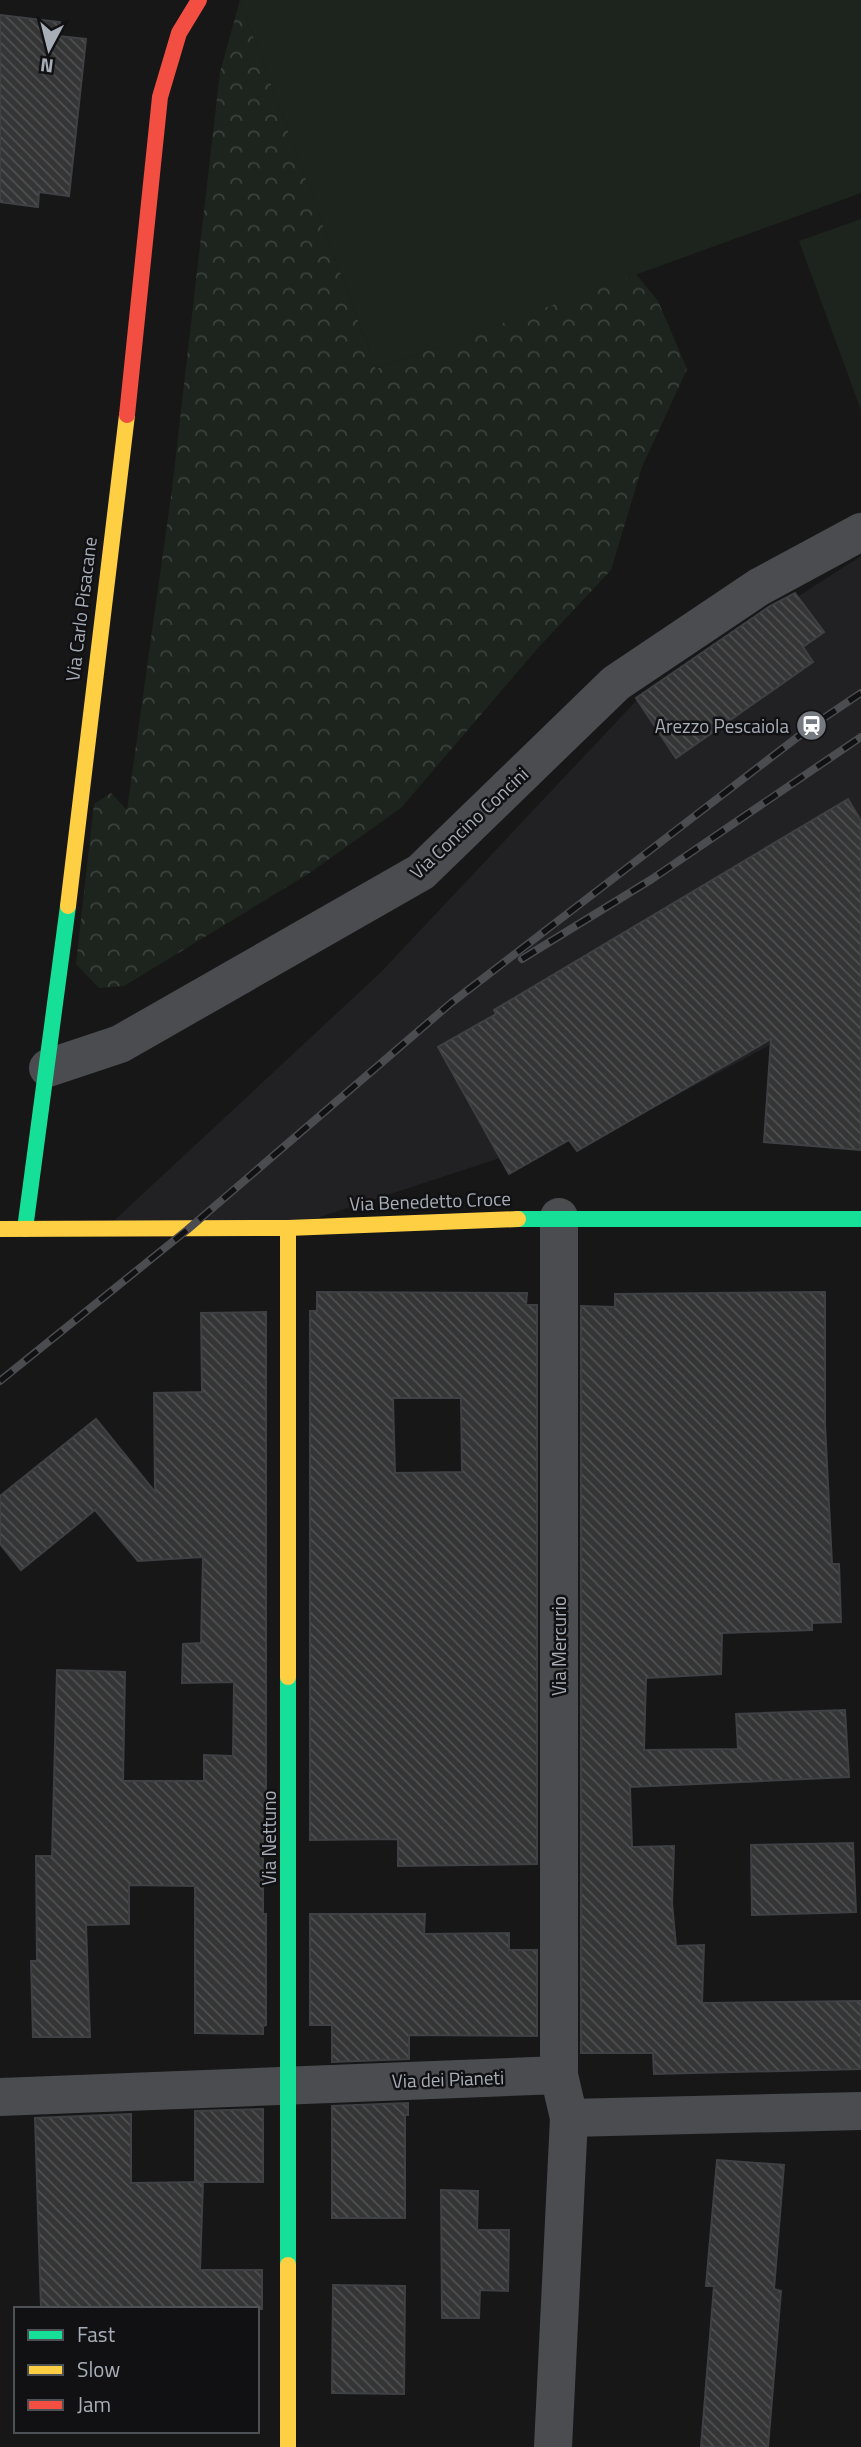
<svg xmlns="http://www.w3.org/2000/svg" width="861" height="2447" font-family="'Titillium Web',sans-serif">
<style>
.built{fill:#212123}
.forest{fill:url(#forest-crowns)}
.pitch{fill:#1d241d}
.building{fill:url(#building-back-hatch);stroke:#3f4043;stroke-width:2;fill-rule:evenodd}
.lines{fill:none;stroke-linecap:round;stroke-linejoin:round}
.street{stroke:#4b4c50;stroke-width:38}
.fast{stroke:#16e098;stroke-width:16}
.slow{stroke:#ffcf43;stroke-width:16}
.jam{stroke:#f24e42;stroke-width:16}
.rail-casing{stroke:#4a4c4f;stroke-width:8}
.rail{stroke:#111113;stroke-width:5;stroke-dasharray:16;stroke-linecap:butt}
.labels{text-anchor:middle;stroke-width:5;stroke-linejoin:round;paint-order:stroke}
.street-label{font-size:19px;fill:#a7aeb8;stroke:#111113}
.poi-label{font-size:19px;fill:#a7aeb8;stroke:#111113;text-anchor:end}
</style>
<defs>
<pattern id="forest-crowns" width="20" height="18" patternUnits="userSpaceOnUse" patternTransform="scale(1.75)"><rect width="20" height="18" fill="#1d241d"/><path d="M2 6a3 3 0 1 1 6 0M12 15a3 3 0 1 1 6 0" fill="none" stroke="#3b413c"/></pattern>
<pattern id="building-back-hatch" width="6" height="6" patternUnits="userSpaceOnUse" patternTransform="scale(1.75)"><rect width="6" height="6" fill="#353536"/><path d="M-1 5l2 2M0 0l6 6M5-1l2 2" fill="none" stroke="#4f5051"/></pattern>
</defs>
<rect width="100%" height="100%" fill="#171717"/>
<!-- built -->
<path class="built" d="M861,556V996L655,1107L308,1221L105,1229L381,972L636,701Z"/>
<!-- forest -->
<path class="forest" d="M240,0L376,369L636,274L658,301L687,369L642,467L611,570L537,649L401,808L308,874L124,986L99,988L76,964L94,804L111,793L127,810L172,489L220,72Z"/>
<!-- pitch -->
<g class="pitch">
<path d="M240,0H861V193L376,369Z"/>
<path d="M861,219V410L799,241Z"/>
</g>
<!-- building -->
<g class="building">
<path d="M0,15L60,22L58,36L86,39L69,196L39,192L38,207L0,202Z"/>
<path d="M795,593L824,632L803,647L813,662L676,758L636,698L770,606Z"/>
<path d="M848,799L861,821V1150L764,1142L771,1039L577,1151L569,1140L509,1174L438,1047L496,1014L494,1010Z"/>
<path d="M317,1292L527,1293L526,1305H537V1864L398,1866V1839L310,1840V1311H317ZM393,1398H461L462,1472L395,1473Z"/>
<path d="M825,1292V1424L832,1564H839L841,1622L812,1623V1630L722,1633L721,1674L646,1678L644,1750L738,1749L736,1714L845,1710L849,1777L630,1787L632,1847L674,1846L672,1903L676,1946L704,1945L702,2003L861,2001V2069L654,2074L653,2053H581V1306L615,1307V1294Z"/>
<path d="M266,1312V1840L263,1841V1914H266V2025L263,2026V2034L195,2033V1886L129,1885V1924L86,1925L90,2037H33L31,1961H37L36,1856H52L57,1670L125,1672L123,1781H204V1755L233,1756L234,1682L182,1683L183,1644L201,1643L203,1557L138,1561L95,1510L21,1570L0,1544V1496L96,1419L155,1492L154,1393L202,1392L201,1313Z"/>
<path d="M853,1843L856,1912L752,1915L751,1845Z"/>
<path d="M310,1914H425L424,1934L509,1933V1950H537V2036L409,2035V2059L332,2062V2025H310Z"/>
<path d="M408,2103V2115H405V2218H332V2106Z"/>
<path d="M263,2109V2182H195V2111Z"/>
<path d="M131,2114V2183L203,2182L200,2270H262V2309L41,2307L35,2118Z"/>
<path d="M717,2160L784,2165L774,2289L781,2291L768,2447H701L714,2286H706Z"/>
<path d="M441,2190L478,2191L477,2230H509L508,2291L480,2290L479,2318H442Z"/>
<path d="M333,2285L405,2286L404,2394L332,2393Z"/>
</g>
<g class="lines">
<!-- street -->
<g class="street">
<path d="M48,1068L120,1044L421,872L616,683L759,587L861,532"/>
<path d="M559,2075V1217"/>
<path d="M0,2097L559,2075L569,2118L861,2111"/>
<path d="M553,2447L569,2118"/>
</g>
<!-- fast -->
<g class="fast">
<path d="M518,1219H861"/>
<path d="M25,1229L68,906"/>
<path d="M288,1677V2265"/>
</g>
<!-- slow -->
<g class="slow">
<path d="M68,906L127,415"/>
<path d="M288,1228V1677"/>
<path d="M0,1229L288,1228L518,1219"/>
<path d="M288,2265V2447"/>
</g>
<!-- jam -->
<path class="jam" d="M127,415L160,97L179,33L199,0"/>
<defs>
<g id="rail">
<path d="M522,959L652,879L861,737"/>
<path d="M0,1381L187,1230L451,1003L812,726L861,693"/>
</g>
</defs>
<!-- rail casing -->
<use href="#rail" class="rail-casing"/>
<!-- rail -->
<use href="#rail" class="rail"/>
</g>
<!-- icons -->
<defs>
<symbol id="station-disc" viewBox="-11 -11 22 22"><circle r="9.5" fill="#757980" stroke="#111113"/><path d="M-3-6H3Q5-6 5-4V2Q5 4 3 4L4.5 6H3L1.5 4h-3L-3 6H-4.5L-3 4Q-5 4-5 2V-4Q-5-6-3-6ZM-3.5-4v3h7v-3ZM-3.5 1v1.5H-2V1ZM2 1v1.5H3.5V1Z" fill="#fff"/></symbol>
</defs>
<g fill-rule="evenodd">
<use href="#station-disc" x="794" y="708" width="35" height="35"/>
</g>
<g class="labels">
<!-- street labels -->
<g class="street-label">
<text transform="translate(81 609) rotate(-83)" y="7">Via Carlo Pisacane</text>
<text transform="translate(469 823) rotate(-43)" y="7">Via Concino Concini</text>
<text transform="translate(430 1201) rotate(-2)" y="7">Via Benedetto Croce</text>
<text transform="translate(559 1646) rotate(-90)" y="7">Via Mercurio</text>
<text transform="translate(269 1838) rotate(-90)" y="7">Via Nettuno</text>
<text transform="translate(448 2079) rotate(-2)" y="7">Via dei Pianeti</text>
</g>
<!-- poi labels -->
<g class="poi-label">
<text x="789" y="733">Arezzo Pescaiola</text>
</g>
</g>
<!-- legend -->
<rect x="14" y="2307" width="245" height="126" fill="#111113" stroke="#4d5055" stroke-width="2"/>
<rect x="28" y="2330" width="35" height="10" fill="#16e098" stroke="#4d5055" stroke-width="2"/>
<text x="77" y="2342" font-size="21" fill="#a7aeb8">Fast</text>
<rect x="28" y="2365" width="35" height="10" fill="#ffcf43" stroke="#4d5055" stroke-width="2"/>
<text x="77" y="2377" font-size="21" fill="#a7aeb8">Slow</text>
<rect x="28" y="2400" width="35" height="10" fill="#f24e42" stroke="#4d5055" stroke-width="2"/>
<text x="77" y="2412" font-size="21" fill="#a7aeb8">Jam</text>
<!-- north arrow -->
<g transform="translate(49 49) rotate(187)" stroke="#111113" stroke-width="5" paint-order="stroke">
<path d="M0-5L12 26L0 18L-12 26Z" fill="#a7aeb8"/>
<text y="-10" font-size="19" font-weight="bold" text-anchor="middle" fill="#a7aeb8">N</text>
</g>
</svg>
